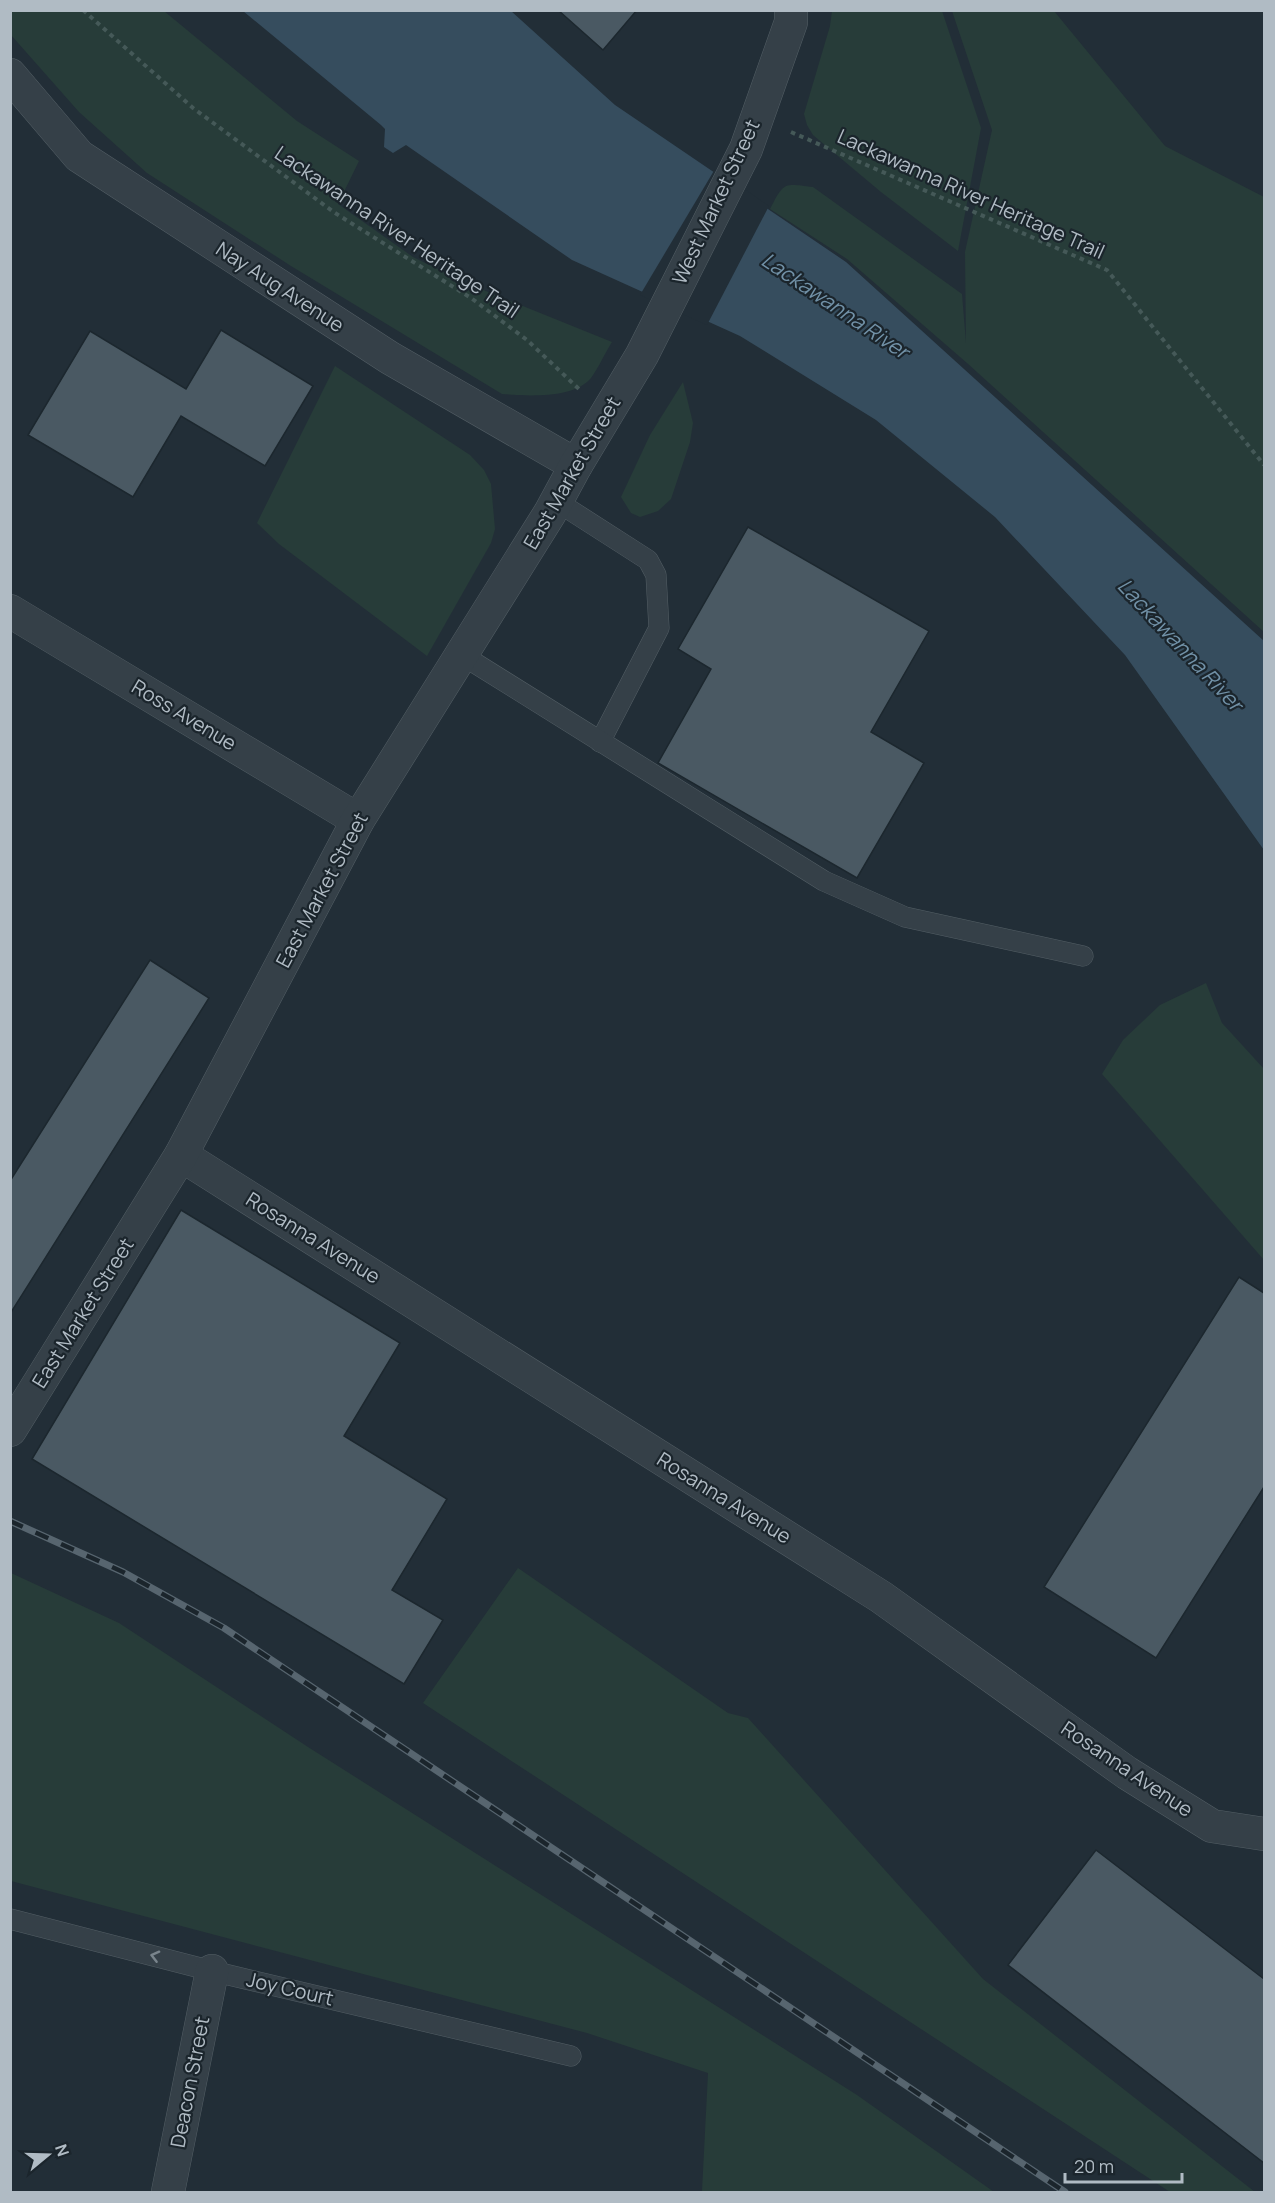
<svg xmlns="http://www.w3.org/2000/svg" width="1275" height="2203" font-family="Manrope,sans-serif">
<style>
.green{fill:#273c39}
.water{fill:#364d5e}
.pier{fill:#222e37}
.building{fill:#4a5963;stroke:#1c272e;stroke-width:1.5}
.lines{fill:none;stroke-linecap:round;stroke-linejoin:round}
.service-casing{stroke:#535e65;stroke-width:21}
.minor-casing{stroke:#535e65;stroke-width:34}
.tertiary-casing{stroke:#535e65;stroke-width:34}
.path{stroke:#455958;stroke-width:4;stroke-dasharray:4.5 4.5;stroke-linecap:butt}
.service{stroke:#354048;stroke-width:20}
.minor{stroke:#354048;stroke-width:33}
.tertiary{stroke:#354048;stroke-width:33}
.rail-casing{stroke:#57656f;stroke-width:7}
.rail{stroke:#1b252c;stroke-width:4.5;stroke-dasharray:14;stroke-linecap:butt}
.oneway{stroke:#79848c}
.labels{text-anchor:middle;stroke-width:4.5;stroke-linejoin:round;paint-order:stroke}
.street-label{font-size:20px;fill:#b0bbc4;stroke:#1b252c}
.water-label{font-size:21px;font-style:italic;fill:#7191a7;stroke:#1b252c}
</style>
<rect width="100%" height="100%" fill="#222e37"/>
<!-- green -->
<g class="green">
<path d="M10,11H164L297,121L359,161L338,204L413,257L466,283L612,342C605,353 599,367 591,378C574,399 526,396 502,394L291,266L147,173L79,112L11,35Z"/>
<path d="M832,11H942L981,128L958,251L881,192L813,135L807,125L804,114L830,26Z"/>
<path d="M952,11H1054L1165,146L1264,197V632L967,363L847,259L770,209C784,182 783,183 813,187L962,294L966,343L965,252L992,130Z"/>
<path d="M335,366L470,455L484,470L491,484L495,529L491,543L427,656L279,544L257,523Z"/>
<path d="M683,382L693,423L690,442L671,499L658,511L640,517L631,513L621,497L650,435Z"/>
<path d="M1206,983L1222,1023L1264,1069V1260L1102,1074L1123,1040L1160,1005Z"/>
<path d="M518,1568L728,1713L748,1718L983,1979L1255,2192H1170L423,1703Z"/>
<path d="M11,1573L119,1623L308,1747L857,2095L994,2192L702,2191L708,2073L587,2033L11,1881Z"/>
</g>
<!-- water -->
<path class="water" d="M243,11H511L615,105L846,262L1264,641V850L1125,655L995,517L876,420L740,336L572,260L406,145L393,153L384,147L385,129L381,125Z"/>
<!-- pier -->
<path class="pier" d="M715,169L769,206L707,325L640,295Z"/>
<!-- building -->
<g class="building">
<path d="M558,10H637L603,50Z"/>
<path d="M221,330L313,386L265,466L181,416L133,497L28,435L90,331L186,389Z"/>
<path d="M748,527L929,631L871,732L924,763L857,878L658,763L711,669L678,649Z"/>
<path d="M150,960L209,998L10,1314V1181Z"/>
<path d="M181,1210L400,1343L344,1436L447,1499L392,1590L443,1620L404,1684L32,1459Z"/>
<path d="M1239,1277L1264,1293V1487L1156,1658L1044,1587Z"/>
<path d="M1096,1850L1264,1979V2163L1008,1965Z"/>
</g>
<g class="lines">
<defs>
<g id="service">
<path d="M556,501L648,560L656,575L659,628L600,742"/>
<path d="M462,655L824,881L905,917L1083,956"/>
<path d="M10,1919L212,1971L571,2056"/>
</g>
<g id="minor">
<path d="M10,75L79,156L390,358L576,465"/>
<path d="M10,611L358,820"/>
<path d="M181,1155L881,1597L1127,1773L1212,1826L1264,1834"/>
<path d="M168,2192L212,1971"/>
</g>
<path id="tertiary" d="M10,1430L181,1155L358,820L550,513L576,465L642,355L746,149L791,22V10"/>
</defs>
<!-- service casing -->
<use href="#service" class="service-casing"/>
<!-- minor casing -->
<use href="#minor" class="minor-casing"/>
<!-- tertiary casing -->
<use href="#tertiary" class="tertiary-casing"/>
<!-- path -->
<g class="path">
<path d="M83,10L193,108L335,213L471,298L527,340L580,390"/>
<path d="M791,132L1107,270L1264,465"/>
</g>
<!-- service -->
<use href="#service" class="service"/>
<!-- minor -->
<use href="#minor" class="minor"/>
<!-- tertiary -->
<use href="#tertiary" class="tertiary"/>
<defs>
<path id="rail" d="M10,1521L123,1572L224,1628L1065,2192"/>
</defs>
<!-- rail casing -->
<use href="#rail" class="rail-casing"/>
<!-- rail -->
<use href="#rail" class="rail"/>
</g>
<!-- one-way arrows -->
<defs><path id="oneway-chevron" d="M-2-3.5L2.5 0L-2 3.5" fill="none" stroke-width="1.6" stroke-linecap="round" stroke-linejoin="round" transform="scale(1.5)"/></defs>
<use class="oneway" href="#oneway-chevron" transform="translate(155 1956) rotate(-166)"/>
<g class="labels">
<!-- street labels -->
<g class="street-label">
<text transform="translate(971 194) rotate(24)" y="7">Lackawanna River Heritage Trail</text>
<text transform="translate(716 202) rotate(-65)" y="7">West Market Street</text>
<text transform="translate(397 232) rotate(34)" y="7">Lackawanna River Heritage Trail</text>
<text transform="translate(280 287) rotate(33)" y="7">Nay Aug Avenue</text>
<text transform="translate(572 473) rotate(-60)" y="7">East Market Street</text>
<text transform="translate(184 715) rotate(31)" y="7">Ross Avenue</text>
<text transform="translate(322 890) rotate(-62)" y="7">East Market Street</text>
<text transform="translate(313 1238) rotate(32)" y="7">Rosanna Avenue</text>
<text transform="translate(83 1313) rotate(-58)" y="7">East Market Street</text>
<text transform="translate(724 1498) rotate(32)" y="7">Rosanna Avenue</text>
<text transform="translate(1127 1769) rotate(34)" y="7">Rosanna Avenue</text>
<text transform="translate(290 1989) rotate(13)" y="7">Joy Court</text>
<text transform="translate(190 2082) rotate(-79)" y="7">Deacon Street</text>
</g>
<!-- water labels -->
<g class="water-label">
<text transform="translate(835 306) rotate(34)" y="7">Lackawanna River</text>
<text transform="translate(1180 645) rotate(47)" y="7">Lackawanna River</text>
</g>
</g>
<!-- border -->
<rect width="1275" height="2203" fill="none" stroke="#b0bbc4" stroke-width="24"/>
<!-- north arrow -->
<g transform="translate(48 2155) rotate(71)" stroke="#1b252c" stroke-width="4.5" paint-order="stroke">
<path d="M0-4.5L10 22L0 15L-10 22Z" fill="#b0bbc4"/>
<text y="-9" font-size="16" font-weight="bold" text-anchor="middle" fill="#b0bbc4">N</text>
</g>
<!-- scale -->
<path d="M1065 2173v9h117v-9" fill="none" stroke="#b0bbc4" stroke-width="3"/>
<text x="1074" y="2173" font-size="18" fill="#b0bbc4" stroke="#1b252c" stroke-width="4.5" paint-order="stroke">20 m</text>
</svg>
